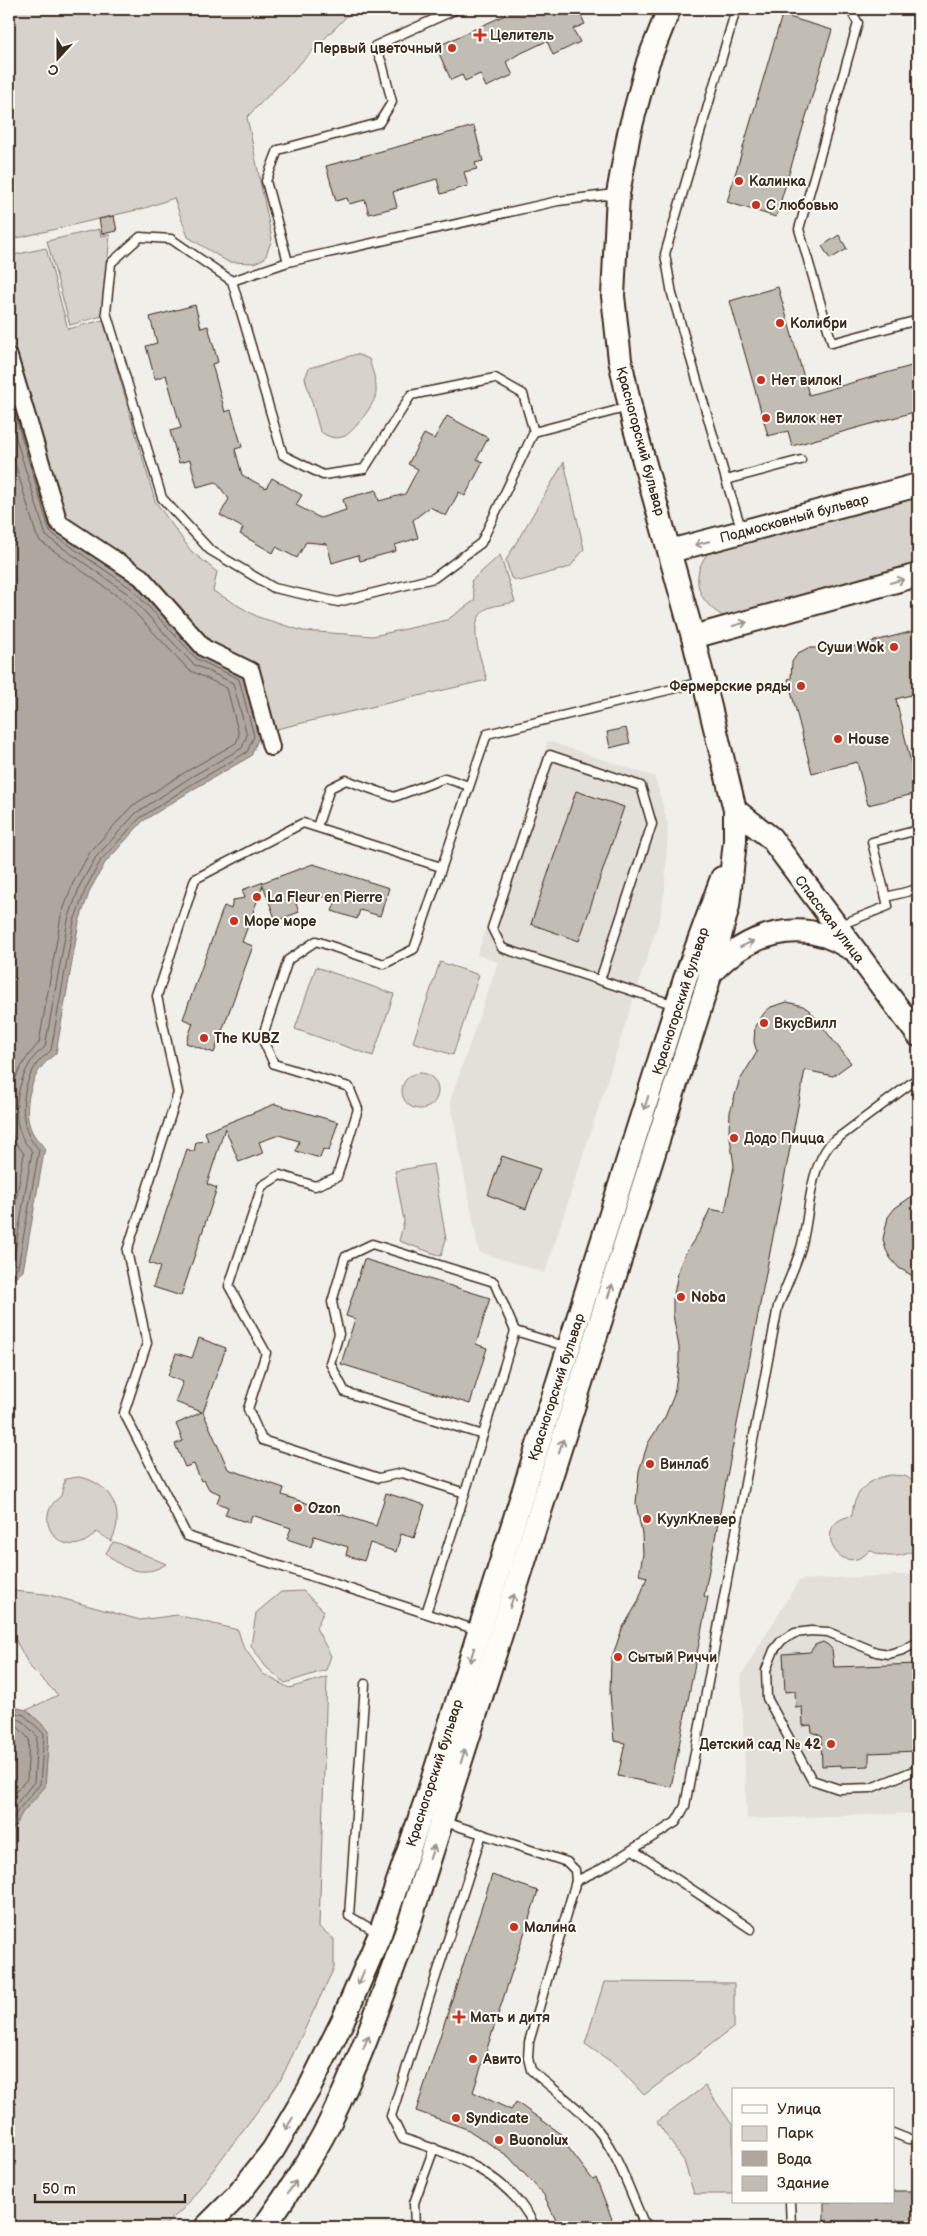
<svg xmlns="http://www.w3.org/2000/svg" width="927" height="2236" font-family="'Balsamiq Sans',sans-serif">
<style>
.built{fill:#e3e0da}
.green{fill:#d7d2cc;stroke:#897e75}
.water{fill:#aea69f;stroke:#80746b}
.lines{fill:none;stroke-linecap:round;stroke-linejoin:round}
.shore{stroke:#695c52;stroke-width:1}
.building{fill:#c1bcb4;stroke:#3b2a1e}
.lane-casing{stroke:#3b2a1e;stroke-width:11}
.street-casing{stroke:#3b2a1e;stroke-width:20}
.secondary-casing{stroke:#3b2a1e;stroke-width:26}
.lane{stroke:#fdfcf7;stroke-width:8}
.street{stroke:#fdfcf7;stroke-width:16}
.secondary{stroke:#fdfcf7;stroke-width:22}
.oneway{stroke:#9c938a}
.poi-dot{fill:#c8321e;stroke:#fdfcf7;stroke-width:2}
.labels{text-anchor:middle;stroke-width:4;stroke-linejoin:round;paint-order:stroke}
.poi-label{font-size:14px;font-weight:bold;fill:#3b2a1e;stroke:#fdfcf7;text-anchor:start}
.street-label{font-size:14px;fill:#3b2a1e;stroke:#fdfcf7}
</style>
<rect width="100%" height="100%" fill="#f1efea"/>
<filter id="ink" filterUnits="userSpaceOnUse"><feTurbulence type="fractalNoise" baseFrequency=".02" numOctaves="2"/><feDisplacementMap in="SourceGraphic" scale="10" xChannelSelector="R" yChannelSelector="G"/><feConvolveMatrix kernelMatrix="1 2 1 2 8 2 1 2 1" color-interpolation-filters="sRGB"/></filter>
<g filter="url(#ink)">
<!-- built -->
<g class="built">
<path d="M548,741L655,777L668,825L665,889L660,917L545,1273L479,1252L450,1101L498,962L477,955Z"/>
<path d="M918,1574V1813L747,1819L741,1676L799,1580Z"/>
</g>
<!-- green -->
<g class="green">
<path d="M9,9H354L247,117L272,239L265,258L255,263L228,262L188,237L174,198L145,208L9,240Z"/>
<path d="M99,229L101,236L110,235L102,316L70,325L47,241Z"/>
<path d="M46,248L68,329L103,320L155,501L191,551L217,572L213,591L258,617L303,631L373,636L447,620L475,600L471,581L500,555L515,602C506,604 496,605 488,608C464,620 482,661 487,680L272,730L255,665L207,643L62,519L9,335V256Z"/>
<path d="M357,354L369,359C372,370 377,382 376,393C376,403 353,432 345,436C336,440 327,437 320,431L305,378L309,368Z"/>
<path d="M564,462L584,549L570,567L520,581L511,578L506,560Z"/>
<path d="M918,496V566L727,618C700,605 688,580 707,554Z"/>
<path d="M440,962L479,975L453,1055L413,1042Z"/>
<path d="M316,967L394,994L373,1056L295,1029Z"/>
<circle cx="420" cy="1091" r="18"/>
<path d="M433,1164L446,1239L441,1256L399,1241L404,1221L395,1171Z"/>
<path d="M891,1475L905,1476L918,1484V1548C904,1558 885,1559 870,1550C840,1583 808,1522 852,1516C853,1493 868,1478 891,1475Z"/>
<path d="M79,1477C110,1482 127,1513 111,1541L96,1532C68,1567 26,1521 61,1496L65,1479Z"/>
<path d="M113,1542L118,1543L166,1564C146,1578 122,1570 106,1553Z"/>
<path d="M13,1591L46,1594L140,1620L177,1615L238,1630L243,1646L263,1674L289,1688L327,1677L319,1927L334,1939V1968L280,2081L186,2206L163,2227H9V1961L12,1951L9,1947V1881L11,1877L9,1865V1836L22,1813L45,1786L49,1731L27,1710L58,1695L30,1667L15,1639Z"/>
<path d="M303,1591L324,1611L316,1628L331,1656L326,1670L285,1683L266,1667L251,1646L256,1613L281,1592Z"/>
<path d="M604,1982L734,1983V2027L644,2095L616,2065L585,2044Z"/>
<path d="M705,2086L733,2126V2194H694L684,2161L657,2122Z"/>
</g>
<!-- water -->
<g class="water">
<path d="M9,377L54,529L135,585L200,655L243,675L259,737L251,756L197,787L143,821L105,863L90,890L79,922L56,1053C52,1057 47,1060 44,1064C29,1080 21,1116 34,1135C37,1140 41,1144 45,1147L23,1271L9,1283Z"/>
<path d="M9,1706L27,1710L49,1731L45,1787L22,1813L9,1836Z"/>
</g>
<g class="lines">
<!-- shore -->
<g class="shore">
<path d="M9,395L50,532L132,589L197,659L239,679L254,736L247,752L194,783L140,818L101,860L86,888L74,921L51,1050C48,1054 43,1057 40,1060C23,1080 19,1111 28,1134C30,1140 36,1145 39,1150L18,1267L9,1275"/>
<path d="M9,416L46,536L128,594L193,664L233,683L247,735L242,748L191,777L136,813L96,857L80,885L68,920L45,1047C42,1050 37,1053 34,1057C18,1079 10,1115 23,1139C25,1144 30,1147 32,1152L13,1263L9,1267"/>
<path d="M9,443L36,534L40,541L123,600L189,670L227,688L239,735L236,743L187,771L132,806L90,852L73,883L61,916L39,1043C14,1069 1,1105 15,1141C17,1146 22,1150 24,1154L9,1242"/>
<path d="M9,1711L24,1715L44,1734L40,1784L18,1810L9,1826"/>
<path d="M9,1717L21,1720L37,1736L34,1782L9,1813"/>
<path d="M9,1725L18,1727L29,1739L27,1779L9,1799"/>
</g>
</g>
<!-- building -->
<g class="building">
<path d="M518,9H578L585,24L573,29L580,42L553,55L547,41L517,55L506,62L513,75L486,87L480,74L465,81L462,75L451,80L436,47Z"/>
<path d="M782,15L832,30L776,217L727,202Z"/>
<path d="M474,126L483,161L475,163L477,169L464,172L468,186L441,194L437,179L405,188L393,192L397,207L369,214L365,200L349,204L347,198L336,201L326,166Z"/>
<path d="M114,216L117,231L102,234L99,219Z"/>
<path d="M839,235L847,249L830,259L822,246Z"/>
<path d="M778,287L809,395L918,364V411L792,446L788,431L768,436L730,301Z"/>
<path d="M195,305L201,328L208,326L218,362L212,364L225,412L231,410L242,447L235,449L242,475L266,488L272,478L302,495L296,505L320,518L346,510L343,499L376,490L379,501L405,494L418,469L408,464L424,434L434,439L447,416L488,438L477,459L483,462L465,496L459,492L446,516L430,507L413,520L418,538L395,545L396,551L360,561L358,555L332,563L327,544L306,542L297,558L276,547L273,553L240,534L243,528L220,515L229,499L216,482L197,487L190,460L179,463L170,431L181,428L166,375L155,379L146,346L157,343L150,317Z"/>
<path d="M918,630V693L896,699L918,793L868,805L857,762L812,773L788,679L791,678L792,662L798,653L808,648H819L828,653Z"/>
<path d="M626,728L630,743L610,748L607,732Z"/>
<path d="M576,791L624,807L579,941L531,924Z"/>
<path d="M313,864L389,888L380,916L360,910L357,919L332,911L336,901L315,894L295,901L299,912L276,921L263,885L242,942L253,946L214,1053L186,1043L193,1023L183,1019L224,906L231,909L233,900L245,898L242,890Z"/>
<path d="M787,1002L803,1006L810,1011L851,1063L833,1076L805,1070L704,1596L708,1597L671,1787L618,1776L625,1743L614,1741L610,1693L611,1660L622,1629L638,1602L647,1577L639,1575L643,1554L642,1534L636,1503L639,1471L648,1443L665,1417L674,1395L679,1363V1347L673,1315V1299L679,1268L685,1254L701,1229L710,1209L725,1212L734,1166L729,1130L730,1112L739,1082L757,1052L754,1042L755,1026L765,1012L771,1007Z"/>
<path d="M275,1104L338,1122L329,1151L323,1149L320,1158L296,1151L299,1141L279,1135L259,1142L263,1153L239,1162L225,1128L207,1184L217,1188L181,1296L153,1287L160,1267L149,1263L187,1149L194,1152L196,1142L208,1141L205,1132Z"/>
<path d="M502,1156L540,1169L526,1209L488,1195Z"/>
<path d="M918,1192V1279L899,1268L891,1259L886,1250L883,1239L888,1217L895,1208Z"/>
<path d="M364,1259L490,1298L476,1344L487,1348L470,1404L341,1364L355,1319L346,1316Z"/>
<path d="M199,1338L226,1348L203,1412L228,1469L284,1488L282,1495L376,1526L386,1493L425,1505L414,1538L401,1534L396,1552L370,1543L364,1561L346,1555L348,1547L314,1536L311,1547L287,1539L291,1528L252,1515L249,1523L225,1515L228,1507L217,1503L220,1494L209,1489L204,1480L201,1481L194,1464L185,1467L175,1444L183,1441L176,1424L202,1412L175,1402L183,1382L168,1376L176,1353L192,1358Z"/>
<path d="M823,1642L828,1645L832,1649L834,1667L918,1664V1751L869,1753V1766L841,1767V1765L822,1766L821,1736L812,1732L811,1725L803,1726L802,1707L796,1708L795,1691L785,1692L783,1654L810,1652L815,1645Z"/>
<path d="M492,1875L538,1891L473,2092L511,2110L516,2102L563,2135L561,2138L593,2180L596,2178L615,2227H559L544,2195L508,2156L467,2129L416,2111Z"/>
<path d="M893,2191H918V2227H878V2221L824,2222V2202H893Z"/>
</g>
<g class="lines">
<defs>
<g id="lane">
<path d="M446,9L448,13L456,9"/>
<path d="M736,9L665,254L672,294L726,480L801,460"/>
<path d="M850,9L858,23L799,229L832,343L918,320"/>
<path d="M448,13L375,46L382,63L392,102L379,123L278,150L266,181L288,262L558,201L615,194"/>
<path d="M288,262L232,281L283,455L323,475L364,469L411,395L495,378L523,394L534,432L629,407"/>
<path d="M232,281L171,239L140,237L111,263L106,312L162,498L210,550L274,588L338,602L434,578L481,543L534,432"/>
<path d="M726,480L742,531"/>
<path d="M317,827L330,788L346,780L394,797L445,778L469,786"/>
<path d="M441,867L303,823L195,879L157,996L178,1093L127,1251L147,1343L124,1413L187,1536L477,1630"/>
<path d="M886,897L918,889"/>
<path d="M840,925L888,906L872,842L918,830"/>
<path d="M600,980L652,824L641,786L550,755L492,928L502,948L675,1005"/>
<path d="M483,1435L345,1392L330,1363L339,1334L332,1302L345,1257L372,1244L494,1282L515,1331"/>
<path d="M465,1493L515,1331L568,1347"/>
<path d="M426,1613L465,1493L402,1473L379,1478L262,1440L248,1409L266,1353L229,1286L262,1186L280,1175L315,1186L337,1177L358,1109L349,1087L274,1064L262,1038L288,960L316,941L384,964L414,949L487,734L701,682"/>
<path d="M918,1642L903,1650L889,1654L876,1652L828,1632L811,1631L795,1633L782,1640L774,1650L766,1670L767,1698L812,1780L839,1789L871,1788L918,1769"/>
<path d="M365,1684L349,1916L378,1933"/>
<path d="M445,1822L482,1834L391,2116L402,2138C454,2155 509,2173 535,2227"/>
<path d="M482,1834L567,1862L575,1870L576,1881L529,2042L528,2058L531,2070C550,2087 572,2102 589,2120C616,2147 628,2187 643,2221L650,2227"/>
<path d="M633,1850L751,1929"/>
<path d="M576,1881L603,1868L676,1822L685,1806L778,1306C786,1287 795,1267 801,1248C811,1213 807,1174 830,1144L918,1078"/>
<path d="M893,2133L908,2139H918"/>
<path d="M790,2202L791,2227"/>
<path d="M415,2227L414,2203L434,2148"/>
</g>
<path id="street" d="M9,357L59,523L141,577L204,648L251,671L271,747"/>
<g id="secondary">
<path d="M670,551L918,485"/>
<path d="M693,637L918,575"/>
<path d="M735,810L771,838L918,1035"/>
<path d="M711,973C746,934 801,916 848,947"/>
<path d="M206,2227L237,2196L273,2150L309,2089L343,2020L380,1934L427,1797L685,979L722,878"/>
<path d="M264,2227C287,2194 311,2160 329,2124C360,2061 383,1995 407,1930L707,986L728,906L735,841V810L693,637L634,425L620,360L613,296L618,194L629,133L648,62L669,9"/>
</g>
</defs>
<!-- lane casing -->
<use href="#lane" class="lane-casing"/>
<!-- street casing -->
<use href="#street" class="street-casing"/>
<!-- secondary casing -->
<use href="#secondary" class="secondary-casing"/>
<!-- lane -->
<use href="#lane" class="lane"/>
<!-- street -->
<use href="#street" class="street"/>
<!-- secondary -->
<use href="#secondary" class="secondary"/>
</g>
<!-- one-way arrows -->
<defs><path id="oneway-shaft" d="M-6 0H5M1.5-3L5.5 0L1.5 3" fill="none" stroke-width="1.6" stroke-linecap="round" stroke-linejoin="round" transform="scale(1.25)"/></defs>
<g class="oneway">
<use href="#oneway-shaft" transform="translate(702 543) rotate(166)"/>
<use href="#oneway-shaft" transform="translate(897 581) rotate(-15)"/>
<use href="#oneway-shaft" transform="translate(740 624) rotate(-16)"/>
<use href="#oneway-shaft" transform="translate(747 944) rotate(-25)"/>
<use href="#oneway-shaft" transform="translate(646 1103) rotate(108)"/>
<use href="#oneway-shaft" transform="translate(610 1291) rotate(-72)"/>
<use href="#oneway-shaft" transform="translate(561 1446) rotate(-72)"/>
<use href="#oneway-shaft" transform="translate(512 1601) rotate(-72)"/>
<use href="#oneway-shaft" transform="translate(472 1655) rotate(107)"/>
<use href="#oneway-shaft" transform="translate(463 1756) rotate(-72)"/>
<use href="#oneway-shaft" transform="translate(432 1852) rotate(-72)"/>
<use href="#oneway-shaft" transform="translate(361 1978) rotate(113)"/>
<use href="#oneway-shaft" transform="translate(366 2042) rotate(-68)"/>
<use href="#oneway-shaft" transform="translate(289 2124) rotate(121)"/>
<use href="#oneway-shaft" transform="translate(292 2187) rotate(-56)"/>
</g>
</g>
<!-- markers -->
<g class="poi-dot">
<path d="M477.5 27.5h5v5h5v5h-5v5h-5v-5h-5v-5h5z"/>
<circle cx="452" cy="48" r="5"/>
<circle cx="739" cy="181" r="5"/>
<circle cx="756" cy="205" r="5"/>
<circle cx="780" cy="323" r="5"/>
<circle cx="761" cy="380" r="5"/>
<circle cx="766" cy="418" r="5"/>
<circle cx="894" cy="647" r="5"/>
<circle cx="801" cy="686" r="5"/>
<circle cx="838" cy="739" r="5"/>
<circle cx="257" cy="897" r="5"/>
<circle cx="234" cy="921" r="5"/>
<circle cx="764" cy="1023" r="5"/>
<circle cx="204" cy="1038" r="5"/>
<circle cx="734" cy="1138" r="5"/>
<circle cx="681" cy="1297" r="5"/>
<circle cx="650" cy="1464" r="5"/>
<circle cx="298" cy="1508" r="5"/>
<circle cx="647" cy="1519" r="5"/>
<circle cx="618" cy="1657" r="5"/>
<circle cx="831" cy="1744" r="5"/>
<circle cx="514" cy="1927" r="5"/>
<path d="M456.5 2009.5h5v5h5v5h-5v5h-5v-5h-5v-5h5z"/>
<circle cx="473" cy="2059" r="5"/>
<circle cx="456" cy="2118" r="5"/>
<circle cx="499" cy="2140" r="5"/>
</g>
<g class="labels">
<!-- poi labels -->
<g class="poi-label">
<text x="490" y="40">Целитель</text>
<text x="442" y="53" text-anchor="end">Первый цветочный</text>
<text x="749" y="186">Калинка</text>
<text x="766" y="210">С любовью</text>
<text x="790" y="328">Колибри</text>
<text x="771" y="385">Нет вилок!</text>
<text x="776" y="423">Вилок нет</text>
<text x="884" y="652" text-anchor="end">Суши Wok</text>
<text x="791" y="691" text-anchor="end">Фермерские ряды</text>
<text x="848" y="744">House</text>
<text x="267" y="902">La Fleur en Pierre</text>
<text x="244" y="926">Море море</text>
<text x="774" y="1028">ВкусВилл</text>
<text x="214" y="1043">The KUBZ</text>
<text x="744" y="1143">Додо Пицца</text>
<text x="691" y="1302">Noba</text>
<text x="660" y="1469">Винлаб</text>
<text x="308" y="1513">Ozon</text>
<text x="657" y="1524">КуулКлевер</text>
<text x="628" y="1662">Сытый Риччи</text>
<text x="821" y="1749" text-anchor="end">Детский сад № 42</text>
<text x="524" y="1932">Малина</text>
<text x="470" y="2022">Мать и дитя</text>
<text x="483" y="2064">Авито</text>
<text x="466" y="2123">Syndicate</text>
<text x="509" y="2145">Buonolux</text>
</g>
<!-- street labels -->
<g class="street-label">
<text transform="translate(641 441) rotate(75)" y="5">Красногорский бульвар</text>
<text transform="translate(794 518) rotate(-15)" y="5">Подмосковный бульвар</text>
<text transform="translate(830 919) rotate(53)" y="5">Спасская улица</text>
<text transform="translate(680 1001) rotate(-72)" y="5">Красногорский бульвар</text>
<text transform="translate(556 1387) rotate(-72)" y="5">Красногорский бульвар</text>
<text transform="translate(434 1773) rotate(-72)" y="5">Красногорский бульвар</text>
</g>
</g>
<!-- margin -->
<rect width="927" height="2236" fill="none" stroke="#fdfcf7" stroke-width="30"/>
<rect x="15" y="15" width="897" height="2206" fill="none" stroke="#3b2a1e" stroke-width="2" filter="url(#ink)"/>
<!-- legend -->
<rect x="732" y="2088" width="162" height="115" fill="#fdfcf7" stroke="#afa8a0"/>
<rect x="742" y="2105" width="25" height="8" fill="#fdfcf7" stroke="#afa8a0"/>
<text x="777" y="2114" font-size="15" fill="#3b2a1e">Улица</text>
<rect x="742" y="2126" width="25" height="15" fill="#d7d2cc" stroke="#afa8a0"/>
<text x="777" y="2138" font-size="15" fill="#3b2a1e">Парк</text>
<rect x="742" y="2151" width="25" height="15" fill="#aea69f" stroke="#afa8a0"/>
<text x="777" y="2164" font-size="15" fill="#3b2a1e">Вода</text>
<rect x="742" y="2176" width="25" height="15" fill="#c1bcb4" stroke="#afa8a0"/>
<text x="777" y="2188" font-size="15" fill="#3b2a1e">Здание</text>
<!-- north arrow -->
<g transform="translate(58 58) rotate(201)" stroke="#fdfcf7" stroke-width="4" paint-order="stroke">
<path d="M0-4L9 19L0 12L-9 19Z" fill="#3b2a1e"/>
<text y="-8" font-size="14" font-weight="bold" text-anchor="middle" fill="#3b2a1e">С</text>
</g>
<!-- scale -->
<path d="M35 2194v8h150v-8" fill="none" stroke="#3b2a1e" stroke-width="2.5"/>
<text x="42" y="2194" font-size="15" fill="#3b2a1e" stroke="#fdfcf7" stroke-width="4" paint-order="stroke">50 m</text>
</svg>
